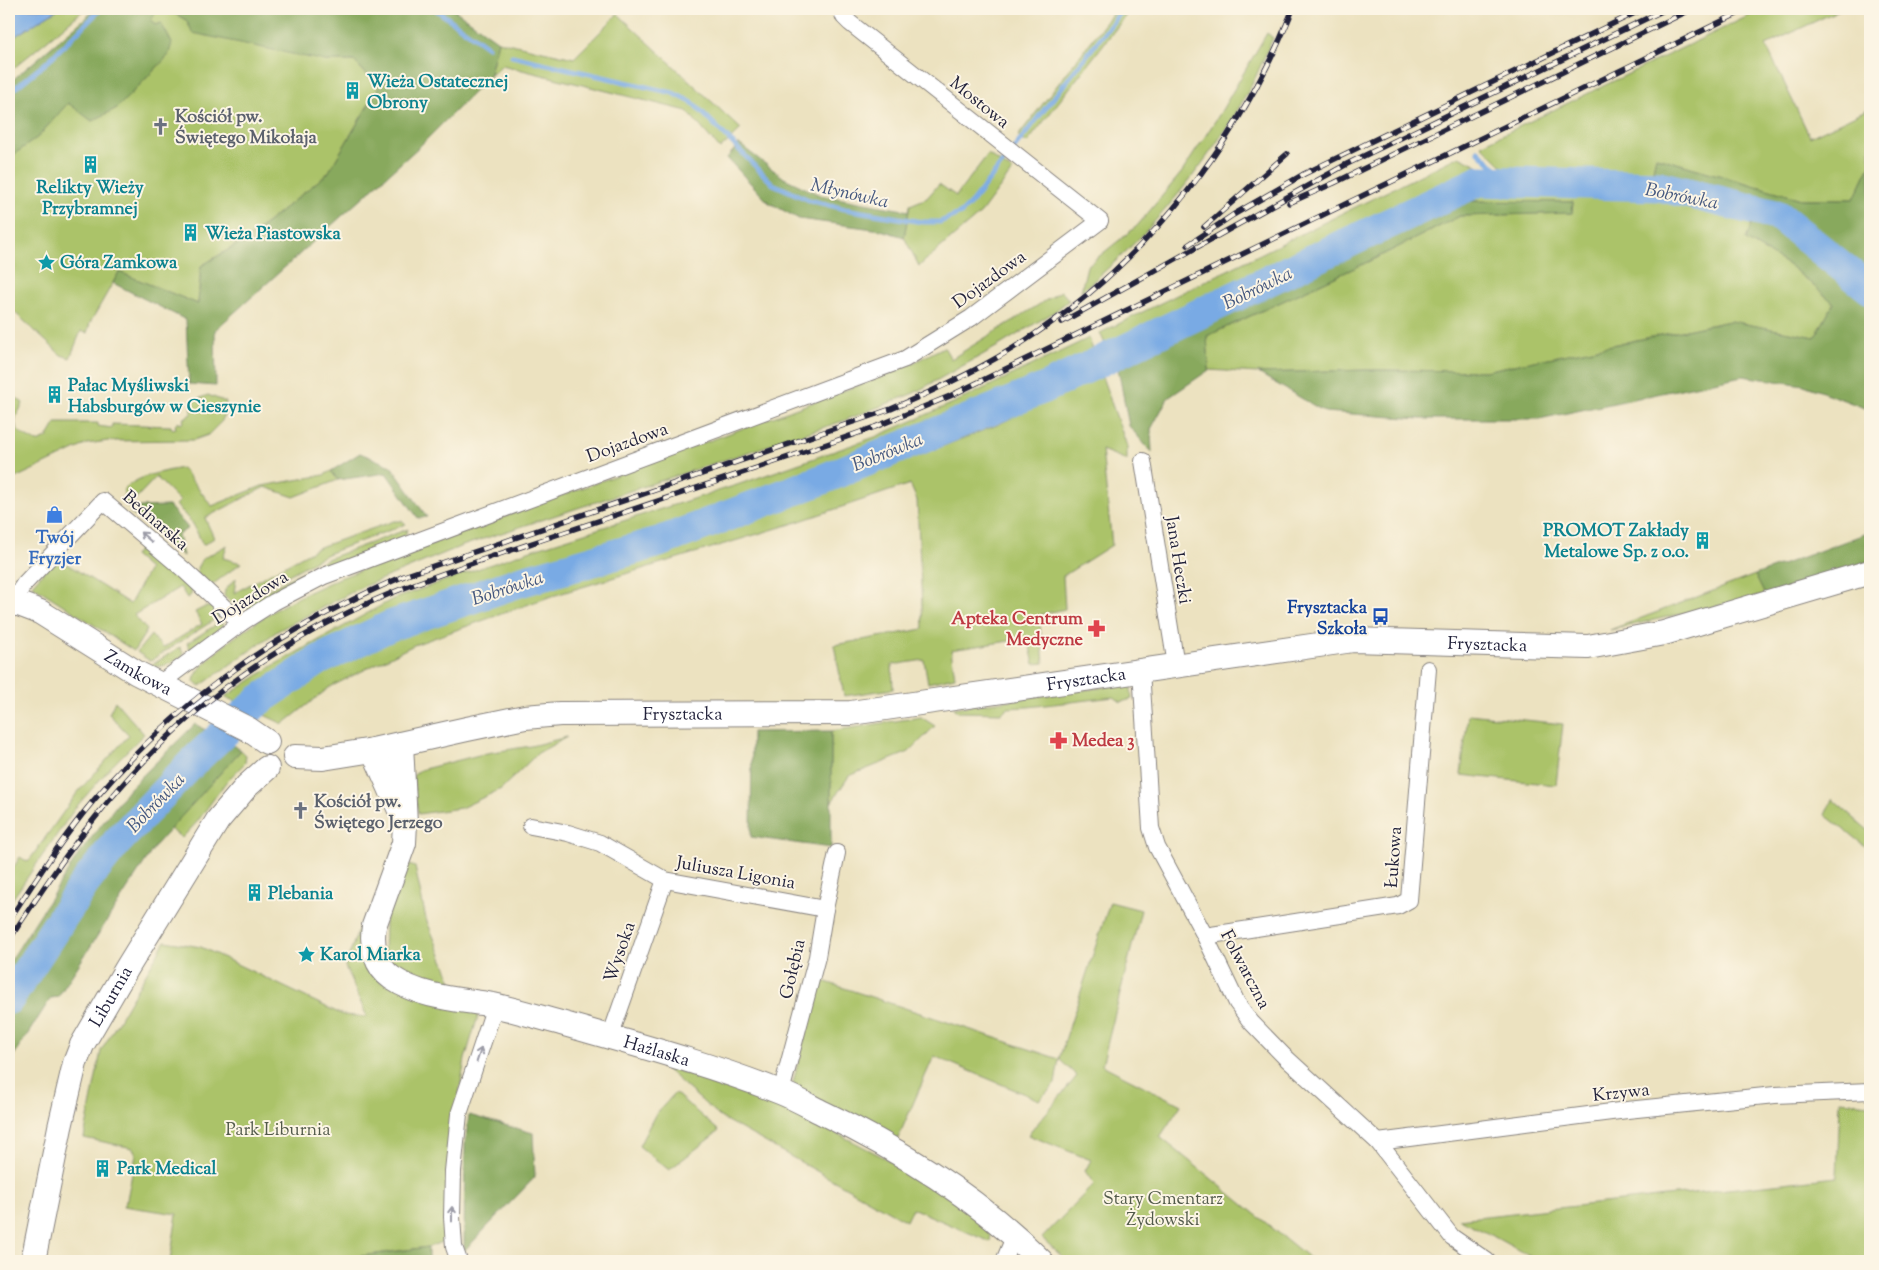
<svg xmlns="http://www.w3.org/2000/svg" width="1879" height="1270" font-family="'Sorts Mill Goudy',serif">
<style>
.green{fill:#abc369;stroke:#667252}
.forest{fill:#88a95d;stroke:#55664c}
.water{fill:#79aae4;stroke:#4e6690}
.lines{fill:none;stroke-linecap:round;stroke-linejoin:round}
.stream{stroke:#79aae4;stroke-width:5}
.river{stroke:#79aae4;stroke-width:31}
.street-casing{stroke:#87827e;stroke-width:18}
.secondary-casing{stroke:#87827e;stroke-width:26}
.street{stroke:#fff;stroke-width:16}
.secondary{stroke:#fff;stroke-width:24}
.rail-casing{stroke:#22223b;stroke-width:5.5}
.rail{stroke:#fcf5e5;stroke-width:4;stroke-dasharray:11;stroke-linecap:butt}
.oneway{stroke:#9c9ca7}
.labels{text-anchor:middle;stroke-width:4;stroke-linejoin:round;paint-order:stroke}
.culture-label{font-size:18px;font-weight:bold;fill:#0d838f;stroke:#fcf5e5;text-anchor:start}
.street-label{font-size:18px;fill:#22223b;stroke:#fcf5e5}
.worship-label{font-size:18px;font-weight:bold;fill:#5b616d;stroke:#fcf5e5;text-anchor:start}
.shop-label{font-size:18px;font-weight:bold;fill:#366cbe;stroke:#fcf5e5}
.transit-label{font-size:18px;font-weight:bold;fill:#164399;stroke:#fcf5e5;text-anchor:end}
.health-label{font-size:18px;font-weight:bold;fill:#be3a42;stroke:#fcf5e5;text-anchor:end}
.park-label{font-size:18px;fill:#525a4b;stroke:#fcf5e5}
.water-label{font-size:19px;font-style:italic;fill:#45587f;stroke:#fcf5e5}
</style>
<rect width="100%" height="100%" fill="#fcf5e5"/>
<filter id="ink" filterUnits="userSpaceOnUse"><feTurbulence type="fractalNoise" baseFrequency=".02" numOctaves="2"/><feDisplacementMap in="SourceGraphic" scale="10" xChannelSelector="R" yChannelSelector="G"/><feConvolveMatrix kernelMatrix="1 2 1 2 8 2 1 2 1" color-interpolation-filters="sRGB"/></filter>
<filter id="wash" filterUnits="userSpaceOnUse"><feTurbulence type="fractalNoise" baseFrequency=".0096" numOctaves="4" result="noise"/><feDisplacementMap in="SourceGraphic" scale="20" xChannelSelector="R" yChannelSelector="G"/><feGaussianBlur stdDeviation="1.12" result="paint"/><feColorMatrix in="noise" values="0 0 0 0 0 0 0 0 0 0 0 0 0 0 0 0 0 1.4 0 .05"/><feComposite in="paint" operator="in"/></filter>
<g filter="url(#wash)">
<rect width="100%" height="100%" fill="#ece2c0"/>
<!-- green -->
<g class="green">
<path d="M58,9H85L9,72V40Z"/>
<path d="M158,9H166L186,20L325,61H354L379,87L328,173L248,238L201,266L198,304L119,272L90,323L87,333L81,331L70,358L61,355L9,307V158L38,137L68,102L92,121L117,108L168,56L161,23L155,25L151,20Z"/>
<path d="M1116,9H1131L1027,143L1018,136Z"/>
<path d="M1763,9H1841L1766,45L1810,137L1870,108V165L1854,199H1801L1656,157L1652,175L1508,172L1481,145Z"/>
<path d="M618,14L741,129L720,149L687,111L502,65L489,77L498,41L574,58Z"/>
<path d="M1267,33L1273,38C1265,55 1258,73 1249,90C1210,162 1145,241 1081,291L1087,266L1137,226L1182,172L1219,115Z"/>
<path d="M988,154L1012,171L981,213L919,266L904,237L910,205L927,198L939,184L956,196Z"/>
<path d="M1459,156L1479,166L1491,175L1455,178L1273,264L1106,346L1100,333Z"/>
<path d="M1484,186L1595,190L1681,200L1754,216L1746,240L1790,266L1834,303L1815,337L1730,321L1485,371L1368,370L1258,373L1209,370L1207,336L1374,259L1460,216L1572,213L1573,202L1455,201Z"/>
<path d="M1061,291L1069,300L1054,312L1000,345L914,393L843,421L462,546L360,588L279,630L200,686L194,682C194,662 257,621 275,610C294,598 316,589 337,579L897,371L944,347L951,359Z"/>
<path d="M1089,338L1094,353L1042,383L853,462L729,509L478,584L365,628L302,662L244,705L225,697L274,665L393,599L531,550L737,485L875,437L960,400Z"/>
<path d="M1101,374L1127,446V460L1102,450L1112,545L1063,576L1065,609L1039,615L1044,663L1034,664L1028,638L951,650L955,677L928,683L924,660L892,665L893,689L844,696L834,645L923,629L917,500L910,484L791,524L549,597L414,645L330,687L283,724L258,712L318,667L469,606L554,577L862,478L997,425Z"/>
<path d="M9,392L23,403C22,408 19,410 17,415C10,430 26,437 37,442L47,438L56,423H98V426L112,428V424L171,426L172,429L176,428L175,425L179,422L180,424L184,422L183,419L191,414L192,401L208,395L226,402L225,412L222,421L208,435L194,440L108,441L87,444L9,481Z"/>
<path d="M182,468L212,506L262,486L324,475L331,471L338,480L294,497L265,487L205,518L214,538L203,545L193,524L176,505L180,501L156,477L127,508L124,498V489C139,475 162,472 182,468Z"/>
<path d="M394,521H403L406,524L327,554L235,604H233L224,596L225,590L236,578L234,593L317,548Z"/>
<path d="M408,529L404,537L292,582L256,605L249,608L243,607L245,603L260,594L327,559Z"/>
<path d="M227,545L223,558L241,563L212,585L198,575L197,568L202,559Z"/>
<path d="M141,546L189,585L192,590L191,595L187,598L180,587L134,615L147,630L134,651L32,585L56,557L130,604L149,569L134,556Z"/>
<path d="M1755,575L1765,595L1610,630Z"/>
<path d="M205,607H212L219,615L211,622L150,661L137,652L151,635L163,648L202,624L195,612Z"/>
<path d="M222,621V627L190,650L187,643Z"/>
<path d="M180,647L184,655C172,663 164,668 150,666Z"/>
<path d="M1128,684L1131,689L1132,699L1121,702L1114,697L1028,707L1007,708L1002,713L958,712L953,708Z"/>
<path d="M115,701L144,734L111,767L76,807L9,904V875L20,857L28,862L77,793L129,735L109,714Z"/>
<path d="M1468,714L1563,724L1556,785L1461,775Z"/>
<path d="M921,717L935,726L909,752L849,776L831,803V731Z"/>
<path d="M567,737L538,753L501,789L461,808L418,814L413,776L420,770L487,753L531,746Z"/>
<path d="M241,750L246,755L245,763L226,782L197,822L182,838L170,829Z"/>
<path d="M1832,799L1870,832V850L1825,815Z"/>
<path d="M407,864L415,867L426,919L456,991L426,986L398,971L384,956L385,920Z"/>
<path d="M1110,902L1141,910L1102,1065L1181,1105L1160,1137L1313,1261H1067L1042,1238L1094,1184L1085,1171L1091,1160L1028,1135L1077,1076L1059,1059L1055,1084L1039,1100L934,1056L895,1145L799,1091L793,1082L820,980L1059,1059Z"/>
<path d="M360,925L363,959L381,982L479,1013L465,1059L449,1154V1239L429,1247L347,1258L346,1261H170L177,1214L123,1206L127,1199L136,1154L133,1148L84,1138L101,1051L165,941L201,947L343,1015L367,1017L345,966Z"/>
<path d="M664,1067L762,1095L885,1158L992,1224L990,1242L912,1208L906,1221L720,1117Z"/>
<path d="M675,1093L719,1131L669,1170L639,1146L655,1115Z"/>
<path d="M1840,1101L1870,1104V1261H1538L1491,1235L1459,1219L1837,1177Z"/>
</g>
<!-- forest -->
<g class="forest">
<path d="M96,9H158L151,20L155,25L161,23L172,43L168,56L117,108L92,121L68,103L38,137L9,158V83Z"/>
<path d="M166,9H453L498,41L489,77L421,145L215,330L216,386L189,384L186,320L113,283L119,272L198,304L201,266L248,238L328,173L379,87L354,61H325L193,33L186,20Z"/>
<path d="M739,144L784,178L820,195L909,211L904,237L881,230L799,219L768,202L727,158Z"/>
<path d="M1656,157L1801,199H1854L1870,165V277L1781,209L1652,175Z"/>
<path d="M1455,201L1573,202L1572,213L1460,216L1374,259L1207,336L1209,370L1168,398L1151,429L1152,453L1129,426L1117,363Z"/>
<path d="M1754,216L1781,227L1870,301V410L1804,385L1742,376L1539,419H1421L1325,412L1258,373L1368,370L1485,371L1730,321L1815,337L1834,303L1790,266L1746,240Z"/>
<path d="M360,453L391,466L427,517L418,518L386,473L338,480L331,471Z"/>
<path d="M169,506L188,528L178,535L183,556L130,512L140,507Z"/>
<path d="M1870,532V561L1765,595L1755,575Z"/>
<path d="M195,724L241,750L155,846L58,997L51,998L9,1063V963L78,855L129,789Z"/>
<path d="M831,731V848L751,837L752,732Z"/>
<path d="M469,1115L533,1133L535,1177L464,1251L465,1145Z"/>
<path d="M428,1247V1261H346L347,1258Z"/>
</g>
<!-- water -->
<path class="water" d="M9,9H58L9,40Z"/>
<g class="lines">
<!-- stream -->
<g class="stream">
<path d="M435,9L488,47"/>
<path d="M512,56L673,93L693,103L773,184L809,200L845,209L922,222H940L961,213L972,202L1123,9"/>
<path d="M9,93L46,63L101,9"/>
<path d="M1478,151L1510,182"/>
</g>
<!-- river -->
<path class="river" d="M9,999L84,884L117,842L194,761L258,701L319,660L390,626L519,582L659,542L816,482L1047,387L1303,264L1479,181L1659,186L1779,216L1870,289"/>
</g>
</g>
<g filter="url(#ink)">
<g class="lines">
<defs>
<g id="street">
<path d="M1143,461L1176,665"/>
<path d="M11,604L24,584L103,501L183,569L241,623"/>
<path d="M1141,670L1151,828L1157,847L1205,936L1237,1003L1251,1022L1284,1056L1378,1142L1452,1237L1487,1261"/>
<path d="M159,684L241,623L274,602L324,576L905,359L971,318L1100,221L850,23L844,17L841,9"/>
<path d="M531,826L568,833L600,843L665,880L825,909"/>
<path d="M1205,936L1398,906L1409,900L1428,669"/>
<path d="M610,1037L665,880"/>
<path d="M781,1092L817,957L825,909L837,853"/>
<path d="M1378,1142L1627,1110L1775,1095L1870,1091"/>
<path d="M459,1261L454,1247L452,1217L453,1171L459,1114L495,1006"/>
<path d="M1004,1261L1015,1235"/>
</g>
<g id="secondary">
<path id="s1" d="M9,604H19L40,612L137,673L248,729L267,742"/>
<path id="s2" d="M401,744L405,823L404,843L374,926C371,945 375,966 392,978C422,998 458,999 493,1005C516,1010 538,1017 561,1023C634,1044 709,1064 780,1092C795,1098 809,1106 823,1113C901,1150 979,1200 1041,1261"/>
<path d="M373,750L399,808"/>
<path id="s3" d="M295,757L323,758L373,750L467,729L525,717L560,714L851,713L1353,640L1588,647L1664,633L1870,572"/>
<path id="s4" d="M33,1261L60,1127L75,1063L82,1045L127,968L218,820L247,786L267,768"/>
</g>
</defs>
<!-- street casing -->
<use href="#street" class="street-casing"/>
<!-- secondary casing -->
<use href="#secondary" class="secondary-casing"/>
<!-- street -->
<use href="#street" class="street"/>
<!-- secondary -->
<use href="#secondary" class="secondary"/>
<defs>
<g id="rail">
<path d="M1289,203L1334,183L1692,9"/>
<path d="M1204,227L1287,154"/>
<path d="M1188,245L1233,215L1304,174L1643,9"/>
<path d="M1062,322L1347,164L1666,9"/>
<path d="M9,920C36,879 63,837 94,800C183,695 279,630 404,576L891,409C941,388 990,365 1035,334C1151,256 1241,138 1293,9"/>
<path d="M9,940C62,858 118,779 192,715C252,663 321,622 394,592C449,570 506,552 562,533C650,504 737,475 824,445L875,427L950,396L1747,9"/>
</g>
</defs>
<!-- rail casing -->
<use href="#rail" class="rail-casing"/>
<!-- rail -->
<use href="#rail" class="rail"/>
</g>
<!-- one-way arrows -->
<defs><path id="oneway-shaft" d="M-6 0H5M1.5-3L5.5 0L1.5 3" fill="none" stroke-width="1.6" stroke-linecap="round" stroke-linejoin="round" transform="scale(1.25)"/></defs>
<g class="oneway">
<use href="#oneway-shaft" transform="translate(146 537) rotate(-139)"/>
<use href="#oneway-shaft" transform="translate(479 1055) rotate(-72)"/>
<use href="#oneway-shaft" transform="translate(452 1214) rotate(-90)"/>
</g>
</g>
<!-- icons -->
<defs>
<symbol id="building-bare" viewBox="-9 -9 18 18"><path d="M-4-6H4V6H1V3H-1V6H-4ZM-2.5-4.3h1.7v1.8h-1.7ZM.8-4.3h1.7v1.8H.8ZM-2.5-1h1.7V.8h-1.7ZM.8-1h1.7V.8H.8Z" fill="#0f9aa8" stroke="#fcf5e5" stroke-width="2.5" paint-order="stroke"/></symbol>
<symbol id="church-bare" viewBox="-9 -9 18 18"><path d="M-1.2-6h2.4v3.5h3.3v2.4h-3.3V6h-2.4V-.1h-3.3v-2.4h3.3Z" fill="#6b7280" stroke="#fcf5e5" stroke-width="2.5" paint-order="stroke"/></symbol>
<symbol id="sight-bare" viewBox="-9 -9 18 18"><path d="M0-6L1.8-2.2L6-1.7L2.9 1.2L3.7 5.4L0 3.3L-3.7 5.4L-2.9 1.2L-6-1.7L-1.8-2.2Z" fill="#0f9aa8" stroke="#fcf5e5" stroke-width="2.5" paint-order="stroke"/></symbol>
<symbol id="shop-bare" viewBox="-9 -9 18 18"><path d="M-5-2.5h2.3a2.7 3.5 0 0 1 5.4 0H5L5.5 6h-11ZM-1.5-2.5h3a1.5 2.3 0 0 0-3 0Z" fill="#3f7fe0" stroke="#fcf5e5" stroke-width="2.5" paint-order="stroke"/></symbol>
<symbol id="bus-bare" viewBox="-9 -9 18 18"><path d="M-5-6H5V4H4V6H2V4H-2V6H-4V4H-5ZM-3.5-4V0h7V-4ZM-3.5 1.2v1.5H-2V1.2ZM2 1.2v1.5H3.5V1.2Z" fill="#1a4fb4" stroke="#fcf5e5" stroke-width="2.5" paint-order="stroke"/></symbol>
<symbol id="pharmacy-bare" viewBox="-9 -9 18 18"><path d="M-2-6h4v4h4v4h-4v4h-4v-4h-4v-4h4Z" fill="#e0444e" stroke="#fcf5e5" stroke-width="2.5" paint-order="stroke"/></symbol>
</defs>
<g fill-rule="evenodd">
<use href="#building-bare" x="340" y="78" width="25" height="25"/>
<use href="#church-bare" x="148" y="114" width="25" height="25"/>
<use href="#building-bare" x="78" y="152" width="25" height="25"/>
<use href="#building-bare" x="178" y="220" width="25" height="25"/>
<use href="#sight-bare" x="34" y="250" width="25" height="25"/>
<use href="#building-bare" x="42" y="382" width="25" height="25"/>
<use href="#shop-bare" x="42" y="502" width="25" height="25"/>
<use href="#building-bare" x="1690" y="528" width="25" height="25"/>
<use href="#bus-bare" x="1368" y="604" width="25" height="25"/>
<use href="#pharmacy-bare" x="1084" y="616" width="25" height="25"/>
<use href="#pharmacy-bare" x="1046" y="728" width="25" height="25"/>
<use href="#church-bare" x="288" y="798" width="25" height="25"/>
<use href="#building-bare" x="242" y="880" width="25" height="25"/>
<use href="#sight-bare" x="294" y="942" width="25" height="25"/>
<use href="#building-bare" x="90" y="1156" width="25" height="25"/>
</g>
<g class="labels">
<!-- culture labels -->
<g class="culture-label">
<text x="367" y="87">Wieża Ostatecznej<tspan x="367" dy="21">Obrony</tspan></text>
<text x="90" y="193" text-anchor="middle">Relikty Wieży<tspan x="90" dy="21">Przybramnej</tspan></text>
<text x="205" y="239">Wieża Piastowska</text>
<text x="60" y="268">Góra Zamkowa</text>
<text x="68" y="391">Pałac Myśliwski<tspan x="68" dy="21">Habsburgów w Cieszynie</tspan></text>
<text x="1689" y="536" text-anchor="end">PROMOT Zakłady<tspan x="1689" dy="21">Metalowe Sp. z o.o.</tspan></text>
<text x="268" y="899">Plebania</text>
<text x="320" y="960">Karol Miarka</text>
<text x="117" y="1174">Park Medical</text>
</g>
<!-- street labels -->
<g class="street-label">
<text transform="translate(980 102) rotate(39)" y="6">Mostowa</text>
<text transform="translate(989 279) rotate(-36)" y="6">Dojazdowa</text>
<text transform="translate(627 442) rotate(-20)" y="6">Dojazdowa</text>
<text transform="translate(156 520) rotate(41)" y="6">Bednarska</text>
<text transform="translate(1179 560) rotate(81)" y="6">Jana Heczki</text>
<text transform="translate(250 597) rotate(-32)" y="6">Dojazdowa</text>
<text dy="6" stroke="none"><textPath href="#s3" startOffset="1202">Frysztacka</textPath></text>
<text dy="6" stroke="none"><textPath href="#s1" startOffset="148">Zamkowa</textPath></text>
<text dy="6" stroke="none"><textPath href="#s3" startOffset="798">Frysztacka</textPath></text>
<text dy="6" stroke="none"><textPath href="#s3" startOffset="392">Frysztacka</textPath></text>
<text transform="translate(1393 857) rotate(-86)" y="6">Łukowa</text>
<text transform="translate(736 872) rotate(10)" y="6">Juliusza Ligonia</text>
<text transform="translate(619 952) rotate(-71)" y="6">Wysoka</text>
<text transform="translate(792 969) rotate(-77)" y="6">Gołębia</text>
<text transform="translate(1246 969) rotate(62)" y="6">Folwarczna</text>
<text dy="6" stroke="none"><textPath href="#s4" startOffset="278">Liburnia</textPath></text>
<text dy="6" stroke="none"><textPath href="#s2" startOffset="521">Hażlaska</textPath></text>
<text transform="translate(1621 1092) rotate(-6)" y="6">Krzywa</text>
</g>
<!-- worship labels -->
<g class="worship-label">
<text x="175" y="122">Kościół pw.<tspan x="175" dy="21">Świętego Mikołaja</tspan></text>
<text x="314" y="807">Kościół pw.<tspan x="314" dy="21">Świętego Jerzego</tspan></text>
</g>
<!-- shop labels -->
<g class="shop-label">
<text x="55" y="543">Twój<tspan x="55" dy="21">Fryzjer</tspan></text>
</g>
<!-- transit labels -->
<g class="transit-label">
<text x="1367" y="613">Frysztacka<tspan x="1367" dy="21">Szkoła</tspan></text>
</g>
<!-- health labels -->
<g class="health-label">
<text x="1083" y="624">Apteka Centrum<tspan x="1083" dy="21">Medyczne</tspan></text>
<text x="1072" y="746" text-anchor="start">Medea 3</text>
</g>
<!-- park labels -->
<g class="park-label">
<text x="278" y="1135">Park Liburnia</text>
<text x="1163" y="1204">Stary Cmentarz<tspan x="1163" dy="21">Żydowski</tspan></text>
</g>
<!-- water labels -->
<g class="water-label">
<text transform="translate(850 192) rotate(13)" y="7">Młynówka</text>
<text transform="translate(1682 195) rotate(11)" y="7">Bobrówka</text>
<text transform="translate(1257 287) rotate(-26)" y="7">Bobrówka</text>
<text transform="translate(887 451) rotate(-22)" y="7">Bobrówka</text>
<text transform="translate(507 587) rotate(-18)" y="7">Bobrówka</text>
<text transform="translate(155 802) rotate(-46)" y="7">Bobrówka</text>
</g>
</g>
<!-- margin -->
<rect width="1879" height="1270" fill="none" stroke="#fcf5e5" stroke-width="30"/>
</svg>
